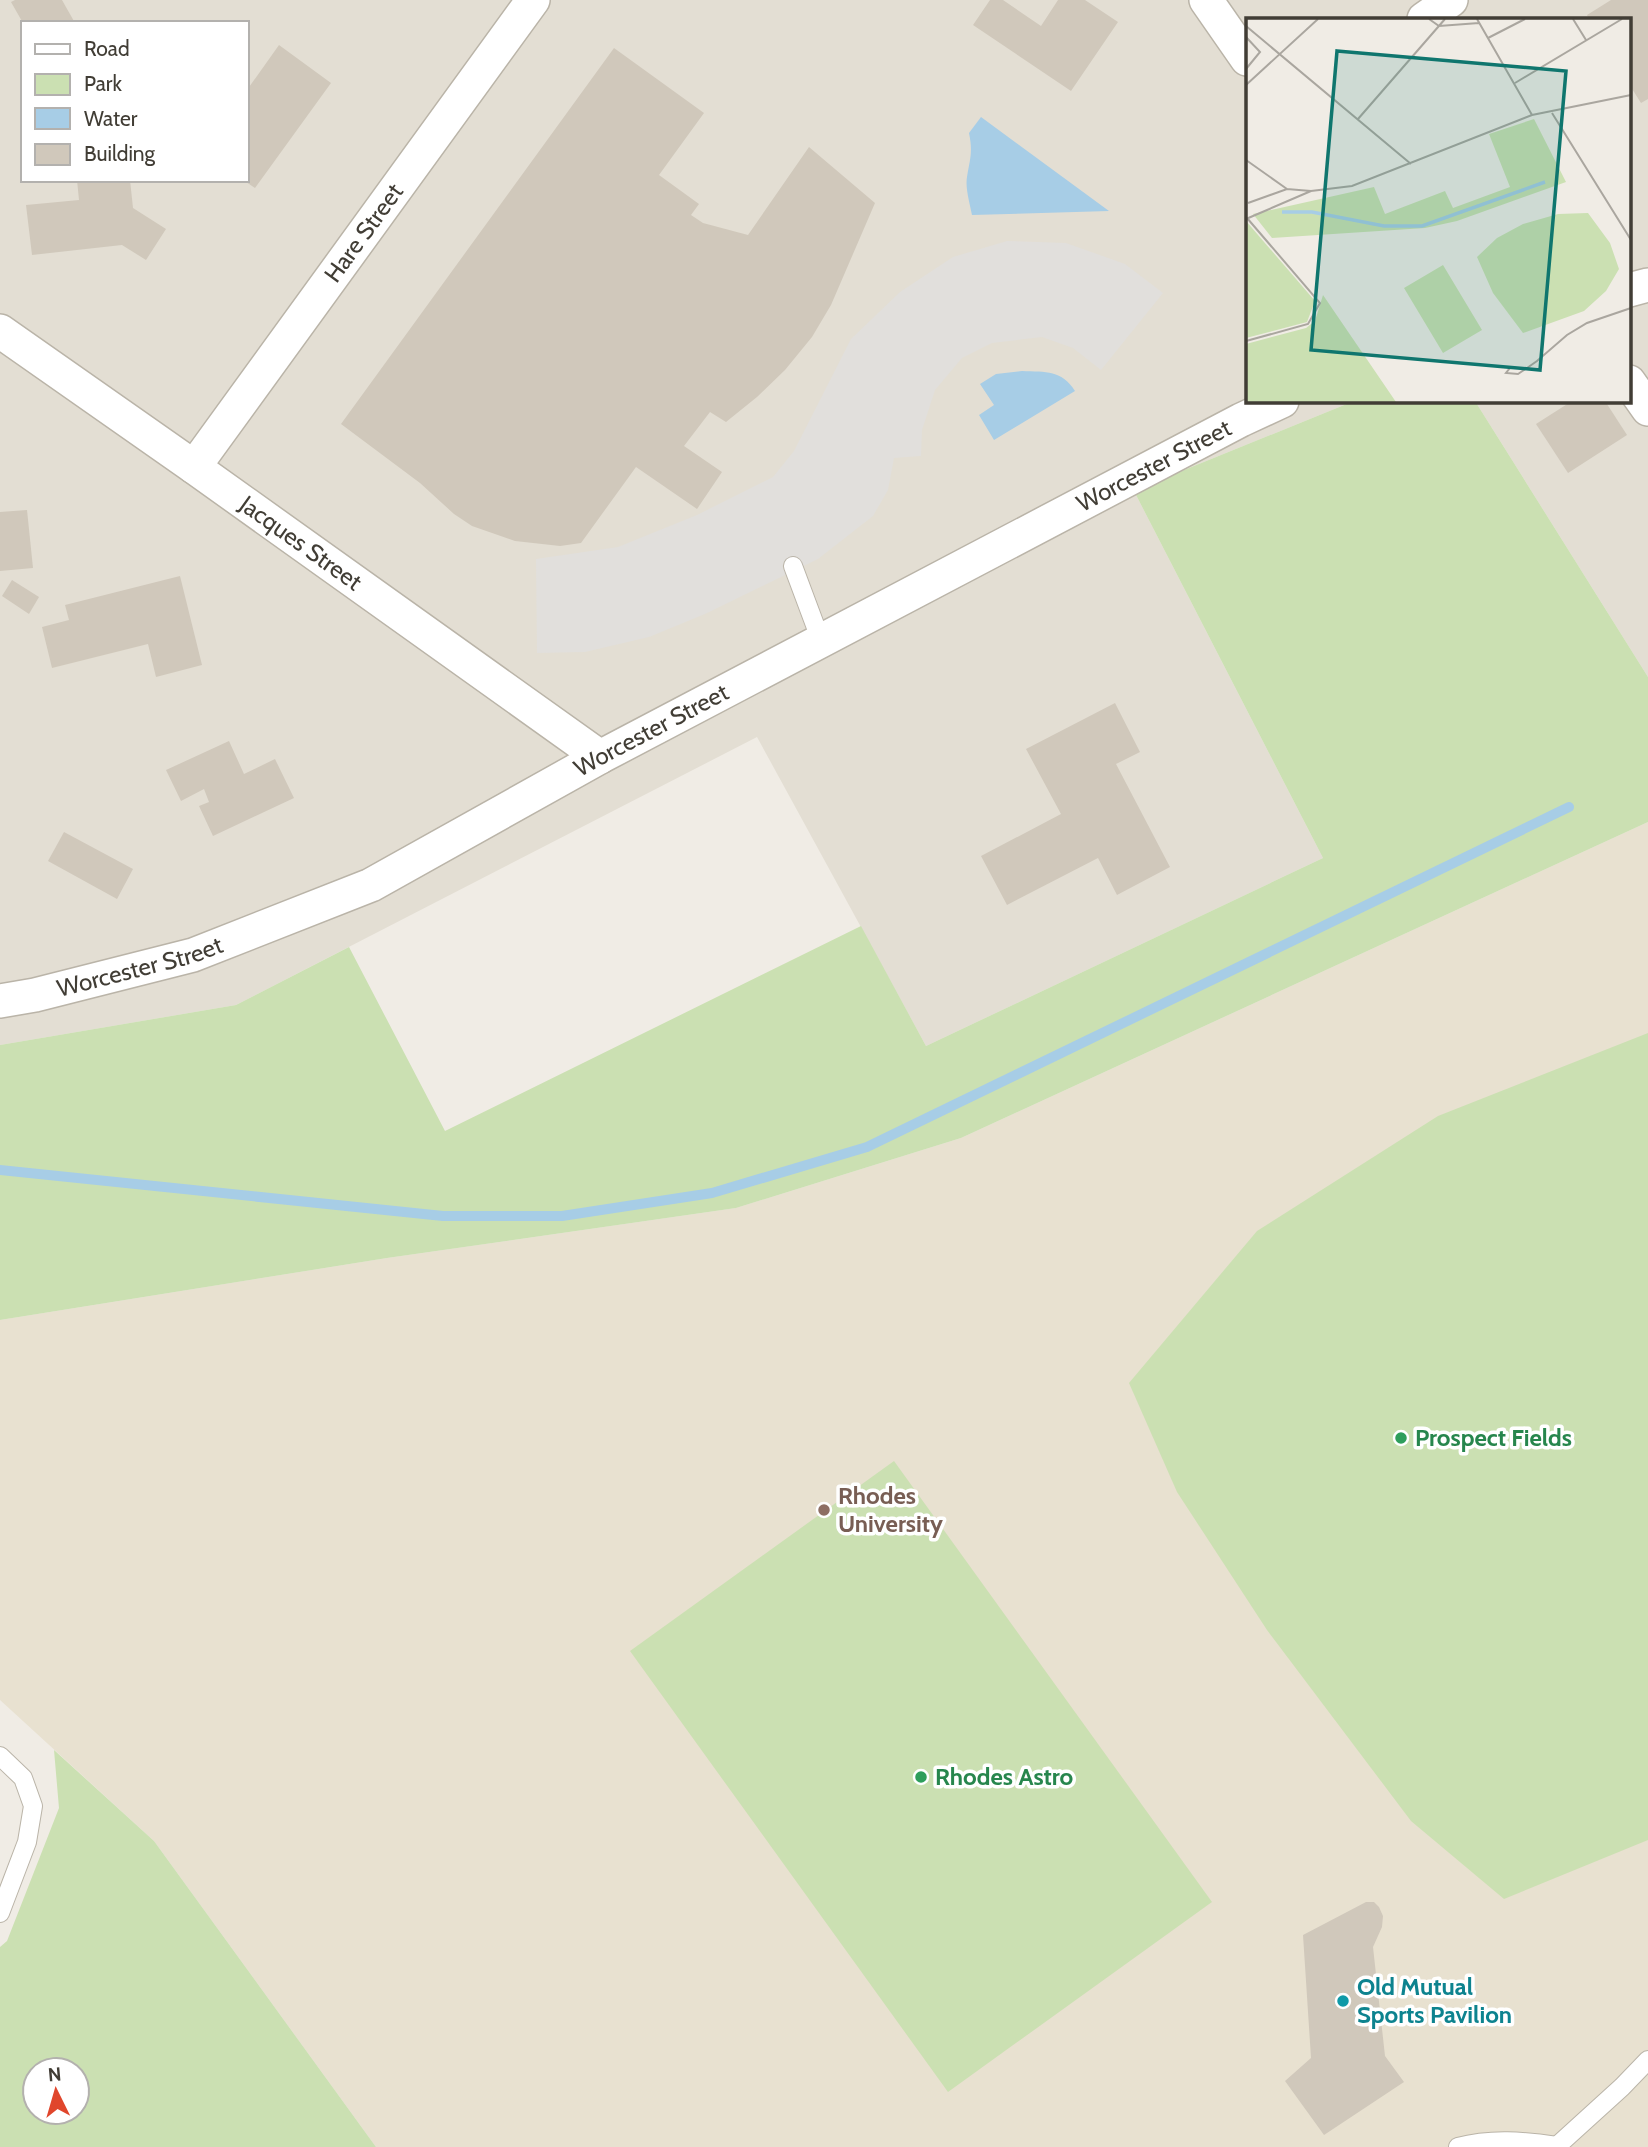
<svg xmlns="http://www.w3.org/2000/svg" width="1648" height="2147" font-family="Cabin,sans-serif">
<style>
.residential{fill:#e3ded3;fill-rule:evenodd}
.education{fill:#e8e1d0}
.green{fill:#cbe0b2;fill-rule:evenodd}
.parking{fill:#e1dfdc}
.water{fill:#a7cde6}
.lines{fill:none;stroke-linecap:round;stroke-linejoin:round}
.stream{stroke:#a7cde6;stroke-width:10}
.building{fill:#d0c8bb}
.lane-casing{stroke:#bab4a8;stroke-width:20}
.street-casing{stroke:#bab4a8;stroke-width:36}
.lane{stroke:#fff;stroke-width:18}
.street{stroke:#fff;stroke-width:33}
.leisure-dot{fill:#2e9e5b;stroke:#fff;stroke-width:2.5}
.education-dot{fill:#8d6e63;stroke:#fff;stroke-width:2.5}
.culture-dot{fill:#0f9aa8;stroke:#fff;stroke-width:2.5}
.labels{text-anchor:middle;stroke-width:7;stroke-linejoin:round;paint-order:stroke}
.street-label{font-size:24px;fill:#413d35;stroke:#fff}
.leisure-label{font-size:24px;font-weight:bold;fill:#27864d;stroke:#fff;text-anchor:start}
.education-label{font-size:24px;font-weight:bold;fill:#785e54;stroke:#fff;text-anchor:start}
.culture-label{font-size:24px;font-weight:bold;fill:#0d838f;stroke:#fff;text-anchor:start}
.inset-river{fill:none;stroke:#a7cde6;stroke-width:3.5}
.inset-road{fill:none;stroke:#aaa69f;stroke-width:2}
.view{fill:#0f766e;fill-opacity:0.15;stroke:#0f766e;stroke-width:3.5}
.inset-edge{fill:none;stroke:#413d35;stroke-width:3.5}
</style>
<rect width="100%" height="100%" fill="#f0ece5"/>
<!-- residential -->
<path class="residential" d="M0,0H1648V677L1475,401H1629V19H1247V401H1354L1162,479L1136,495L1323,858L926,1046L757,737L236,1005L0,1045ZM23,23H247V180H23Z"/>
<!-- education -->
<path class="education" d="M1648,822V2147H376L154,1841L0,1700V1320L387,1258L736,1208L961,1138Z"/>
<!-- green -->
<g class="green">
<path d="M1354,401H1475L1648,677V822L961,1138L736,1208L387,1258L0,1320V1045L236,1005L349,947L445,1131L861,926L926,1046L1323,858L1136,495L1162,479Z"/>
<path d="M1648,1033V1840L1504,1899L1411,1821L1267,1630L1177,1492L1129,1383L1257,1231L1438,1116Z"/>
<path d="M894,1461L1212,1902L948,2092L630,1651Z"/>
<path d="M54,1750L154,1841L376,2147H0V1947L7,1941L59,1808ZM35,2070H77V2112H35Z"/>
</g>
<!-- parking -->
<path class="parking" d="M1007,241L1066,243L1125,264L1163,293L1101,370L1073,348L1042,337L992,343L962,358L935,390L922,430L921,456L894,458L888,490L873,516L818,559L705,614L649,637L585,652L537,653L536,559L618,547L697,515L773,477L794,451L851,339L900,292L953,257Z"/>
<!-- water -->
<g class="water">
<path d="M981,117L1109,211L972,215C970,204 965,188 967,177C970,159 973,152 969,133Z"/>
<path d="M1022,371C1046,372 1062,370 1075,391L994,440L979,415L994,405L980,384L996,374Z"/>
</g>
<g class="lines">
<!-- stream -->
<path class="stream" d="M0,1170L443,1216H562L712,1193L867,1147L1569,807"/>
</g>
<!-- building -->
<g class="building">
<path d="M15,0H62L75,23H23L11,2Z"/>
<path d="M990,0H1003L1041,26L1058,0H1085L1118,22L1071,91L973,25Z"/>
<path d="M1611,0H1648V99L1641,103L1629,84V19H1589L1587,15Z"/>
<path d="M279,45L331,83L255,188L243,180H247V90Z"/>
<path d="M614,48L704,113L659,175L699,204L691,215L703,223L748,235L809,147L875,203L831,305L812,337L785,370L757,397L726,422L710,412L684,446L722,472L697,509L636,467L581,543L560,546L515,541L472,526L454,514L420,483L341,424Z"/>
<path d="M77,180H130L133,208L166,229L146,260L122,245L32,255L26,205L79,200Z"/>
<path d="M1572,401H1605L1627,435L1568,473L1536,424Z"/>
<path d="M27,510L33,568L0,571V512Z"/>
<path d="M180,576L202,665L156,677L148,644L52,668L42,627L69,620L65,605Z"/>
<path d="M12,580L39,597L29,614L2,596Z"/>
<path d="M1115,703L1140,752L1116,764L1170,867L1117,895L1098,858L1007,905L981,856L1061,814L1026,749Z"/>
<path d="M229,741L244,774L275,759L294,798L213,836L199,806L209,802L204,789L181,801L166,770Z"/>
<path d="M64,832L133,869L117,899L48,861Z"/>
<path d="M1366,1902H1374L1379,1907L1383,1916L1382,1927L1373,1947L1385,2056L1404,2082L1324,2135L1285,2081L1311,2058L1303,1935Z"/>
</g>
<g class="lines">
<defs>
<g id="lane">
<path d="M793,566L821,641"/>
<path d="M0,1756L23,1778L33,1806L27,1842L0,1913"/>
<path d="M1458,2147C1491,2138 1524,2141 1557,2146"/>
<path d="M1556,2147L1622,2087L1648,2060"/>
</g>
<g id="street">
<path d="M1206,0L1247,59"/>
<path d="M1424,19L1451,0"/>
<path d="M1629,290L1648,285"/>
<path id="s1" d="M0,331L194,467L600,757"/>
<path d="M1629,382L1648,409"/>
<path id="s2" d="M194,467L533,0"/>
<path id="s3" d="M0,1001L35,995L193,955L371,885L600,757L1241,420L1282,401"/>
</g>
</defs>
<!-- lane casing -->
<use href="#lane" class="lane-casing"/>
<!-- street casing -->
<use href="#street" class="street-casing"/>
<!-- lane -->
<use href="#lane" class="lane"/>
<!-- street -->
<use href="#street" class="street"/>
</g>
<!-- markers -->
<g class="leisure-dot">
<circle cx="1401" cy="1438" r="7"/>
<circle cx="921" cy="1777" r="7"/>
</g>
<circle class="education-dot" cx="824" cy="1510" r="7"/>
<circle class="culture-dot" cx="1343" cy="2001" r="7"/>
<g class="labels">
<!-- street labels -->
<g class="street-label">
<text dy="8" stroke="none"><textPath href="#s2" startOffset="289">Hare Street</textPath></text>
<text dy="8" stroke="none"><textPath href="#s3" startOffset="1278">Worcester Street</textPath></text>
<text dy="8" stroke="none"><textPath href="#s1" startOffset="368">Jacques Street</textPath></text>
<text dy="8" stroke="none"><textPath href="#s3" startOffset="710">Worcester Street</textPath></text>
<text dy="8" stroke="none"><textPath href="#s3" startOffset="144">Worcester Street</textPath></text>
</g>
<!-- leisure labels -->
<g class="leisure-label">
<text x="1415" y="1446">Prospect Fields</text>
<text x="935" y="1785">Rhodes Astro</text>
</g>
<!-- education labels -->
<g class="education-label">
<text x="838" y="1504">Rhodes<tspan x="838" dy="28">University</tspan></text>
</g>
<!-- culture labels -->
<g class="culture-label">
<text x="1357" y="1995">Old Mutual<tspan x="1357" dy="28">Sports Pavilion</tspan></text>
</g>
</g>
<!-- overview -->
<g transform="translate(1246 18)">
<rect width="385" height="385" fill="#f0ece5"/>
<path d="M288,101L320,164L211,203L179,210L26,220L7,196L128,169L139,196L199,173L207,190L264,169L243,116ZM342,195L364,225L373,251L360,273L338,293L277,315L247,275L231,239L251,220L277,206L312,196ZM0,203L69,283L61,304L0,320ZM197,247L236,312L197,335L158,270ZM77,277L150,384H0V326L60,310L69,303Z" fill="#cbe0b2"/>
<path class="inset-river" d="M36,194H66L138,208H176L299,164"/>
<path class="inset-road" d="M183,1L193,8L233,5M231,1L286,97M327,1L340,22M0,8L165,146M0,19L14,34L0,51M242,20L279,1M269,65L376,1M0,67L72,1M306,95L385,222M112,101L199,1M0,142L41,171M2,185L41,171L65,173L106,168L286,97L385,77M0,201L65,173M0,323L62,306L74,285L1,200M281,350H264L260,355L272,356L281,350L291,343L321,317L341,305L385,290"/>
<path class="view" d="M91,33L320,53L294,352L65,332Z"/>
<rect width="385" height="385" class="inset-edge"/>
</g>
<!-- legend -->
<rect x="21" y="21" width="228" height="161" fill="#ffffff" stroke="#b3b1ae" stroke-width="2"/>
<rect x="35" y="44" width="35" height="10" fill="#ffffff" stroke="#b3b1ae" stroke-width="2"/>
<text x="84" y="56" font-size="21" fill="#413d35">Road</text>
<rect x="35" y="74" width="35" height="21" fill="#cbe0b2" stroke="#b3b1ae" stroke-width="2"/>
<text x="84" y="91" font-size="21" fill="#413d35">Park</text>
<rect x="35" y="108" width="35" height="21" fill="#a7cde6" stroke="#b3b1ae" stroke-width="2"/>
<text x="84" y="126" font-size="21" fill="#413d35">Water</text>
<rect x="35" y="144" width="35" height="21" fill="#d0c8bb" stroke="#b3b1ae" stroke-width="2"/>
<text x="84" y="161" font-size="21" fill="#413d35">Building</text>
<!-- north arrow -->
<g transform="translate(56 2091) rotate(355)"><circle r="33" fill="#ffffff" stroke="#b3b1ae" stroke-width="2"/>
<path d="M0-5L12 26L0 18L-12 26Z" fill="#e0462c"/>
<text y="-10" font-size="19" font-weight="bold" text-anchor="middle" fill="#413d35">N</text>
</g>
</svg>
